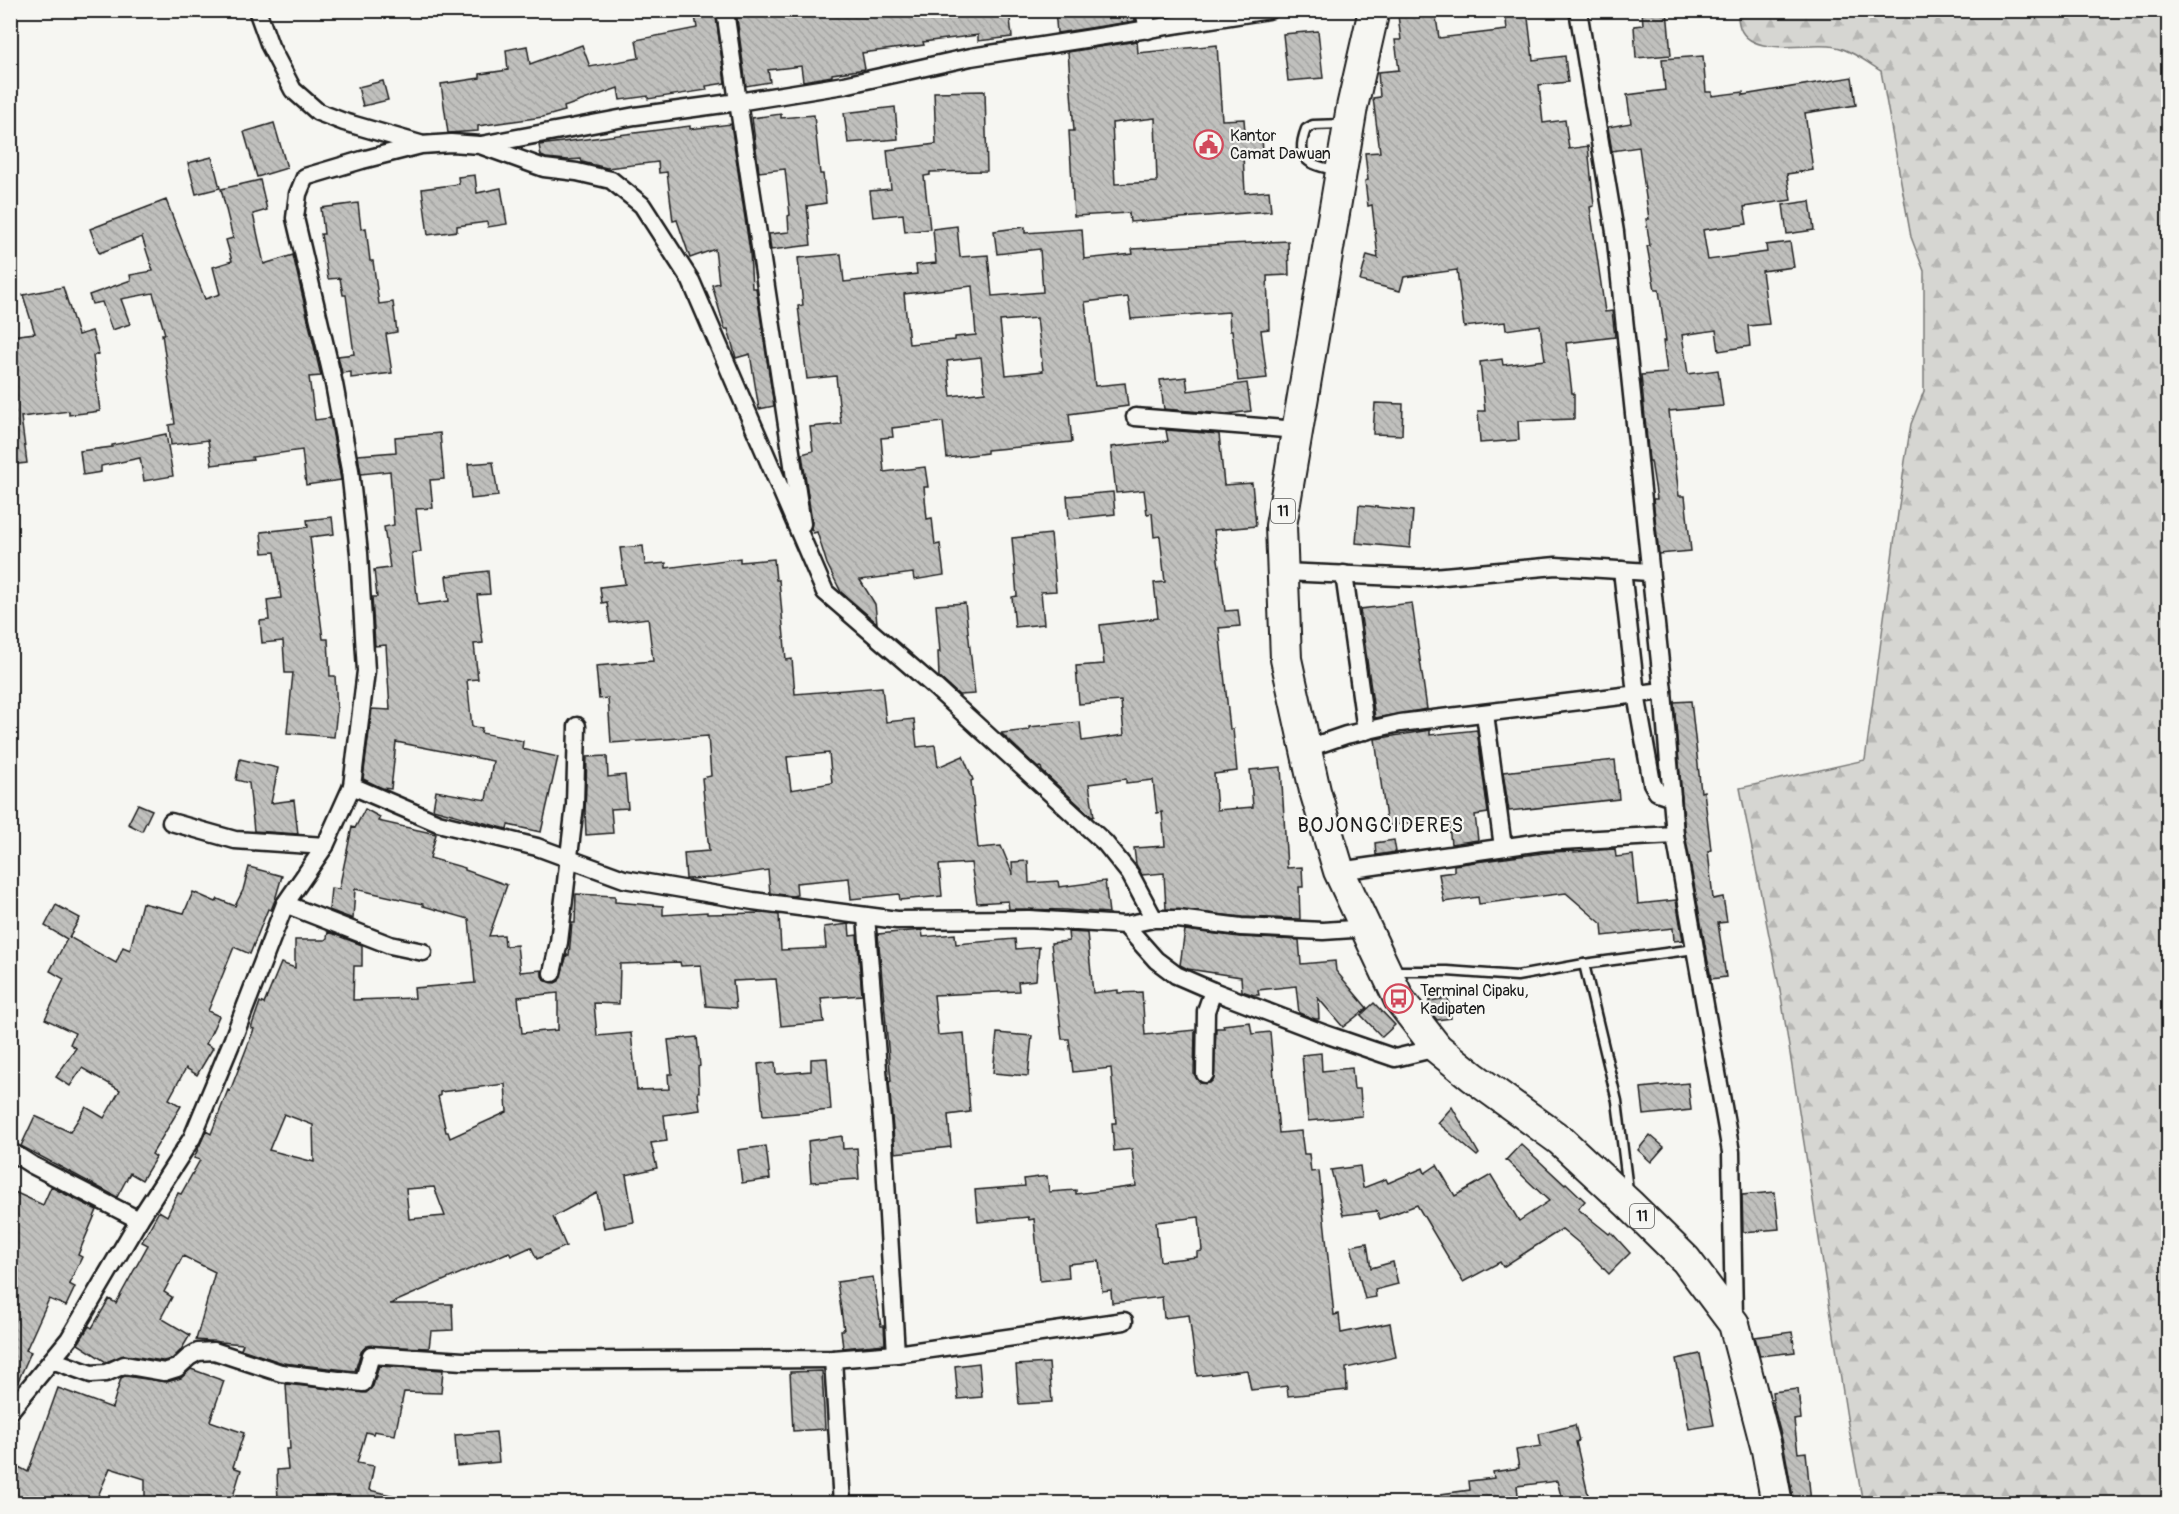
<svg xmlns="http://www.w3.org/2000/svg" width="2179" height="1514" font-family="Pangolin,sans-serif">
<style>
.forest{fill:url(#forest-firs);stroke:#797977;stroke-width:1.5}
.building{fill:url(#building-back-hatch);stroke:#1c1c1c;stroke-width:1.5;fill-rule:evenodd}
.lines{fill:none;stroke-linecap:round;stroke-linejoin:round}
.lane-casing{stroke:#1c1c1c;stroke-width:13}
.street-casing{stroke:#1c1c1c;stroke-width:21}
.highway-casing{stroke:#1c1c1c;stroke-width:34}
.lane{stroke:#f6f6f2;stroke-width:8}
.street{stroke:#f6f6f2;stroke-width:16}
.highway{stroke:#f6f6f2;stroke-width:30}
.labels{text-anchor:middle;stroke-width:4.5;stroke-linejoin:round;paint-order:stroke}
.shield{fill:#f6f6f2;stroke:#5d5d5c;stroke-width:1.5}
.shield-label{font-size:15px;font-weight:bold;fill:#1c1c1c}
.poi-label{font-size:16px;fill:#1c1c1c;stroke:#f6f6f2;text-anchor:start}
.quarter-label{font-size:20px;letter-spacing:1.5px;fill:#1c1c1c;stroke:#f6f6f2}
</style>
<defs>
<pattern id="forest-firs" width="22" height="20" patternUnits="userSpaceOnUse" patternTransform="scale(1.5)"><rect width="22" height="20" fill="#d6d6d2"/><path d="M5 1l3.5 6h-7zM16 11l3.5 6h-7z" fill="#b7b7b4"/></pattern>
<pattern id="building-back-hatch" width="6" height="6" patternUnits="userSpaceOnUse" patternTransform="scale(1.5)"><rect width="6" height="6" fill="#c0c0bd"/><path d="M-1 5l2 2M0 0l6 6M5-1l2 2" fill="none" stroke="#a4a4a2"/></pattern>
</defs>
<rect width="100%" height="100%" fill="#f6f6f2"/>
<filter id="ink" filterUnits="userSpaceOnUse"><feTurbulence type="fractalNoise" baseFrequency=".0167" numOctaves="2"/><feDisplacementMap in="SourceGraphic" scale="12" xChannelSelector="R" yChannelSelector="G"/><feConvolveMatrix kernelMatrix="1 2 1 2 8 2 1 2 1" color-interpolation-filters="sRGB"/></filter>
<g filter="url(#ink)">
<!-- forest -->
<path class="forest" d="M1739,10L2168,11V1503H1863L1848,1424L1781,996L1740,788L1865,760L1905,461L1911,424L1924,391V271L1911,237L1881,71C1868,63 1851,50 1836,47C1810,41 1747,60 1739,24C1738,19 1737,16 1739,10Z"/>
<!-- building -->
<g class="building">
<path d="M694,10H715L725,83L706,86L707,90L648,99V96L620,100L618,88L564,107L565,111L543,117L478,126V131L448,133L441,84L480,78V74L508,70L506,50L527,46L530,64L582,45L590,67L639,58L636,40L697,28Z"/>
<path d="M736,10H1009L1012,37L978,41V35L923,42L924,45L862,53L865,69L832,74V76L803,81L801,66L768,70L770,82L746,86Z"/>
<path d="M1055,10H1134L1135,21L1057,33Z"/>
<path d="M1402,10H1435L1439,38L1507,30L1505,10H1527L1533,60L1565,56L1568,82L1539,85L1543,123L1565,120L1569,149L1588,146L1594,206L1590,207L1605,312L1612,311L1615,337L1566,343L1572,393H1574V419L1518,421L1519,440L1480,443L1478,411H1485L1480,362L1502,359L1503,365L1545,360L1540,325L1506,330L1505,322L1464,327L1457,270L1404,277L1400,291L1360,281L1367,255L1378,258L1372,205L1368,206L1365,181L1368,180L1365,153L1380,152L1373,98L1380,97L1378,72L1399,70L1395,40H1401L1398,15H1403Z"/>
<path d="M1642,10H1667L1671,55L1636,58L1634,26L1643,25Z"/>
<path d="M1318,31L1323,78L1288,81L1283,34Z"/>
<path d="M1137,41L1138,53L1217,45L1222,120L1244,119L1245,133H1262L1263,155H1243L1245,193L1269,191L1271,211L1130,222L1129,213L1074,216L1069,131H1074L1068,52ZM1155,118L1157,182L1115,184L1112,123Z"/>
<path d="M1703,56L1706,92H1712V96L1743,92V95L1852,77L1856,105L1805,113L1813,170L1787,174L1791,200L1744,207L1747,224L1703,230L1708,260L1767,252L1766,245L1790,242L1794,267L1762,271L1769,324L1748,326L1750,346L1719,351L1716,330L1682,335L1688,374L1718,370L1723,406L1669,411L1679,496H1685L1691,551L1659,554L1653,499H1657L1651,461H1649L1641,375L1667,373L1663,341H1666L1659,290H1655L1647,246H1650L1646,219H1649L1639,147L1612,151L1608,127L1631,123L1627,95L1665,90L1662,59Z"/>
<path d="M383,81L388,100L363,106L358,87Z"/>
<path d="M985,91L987,171L930,172V175L924,176L930,229L905,232L903,214L873,217L870,191L891,189L887,150L936,144L934,92Z"/>
<path d="M895,107L898,139L848,143L844,113Z"/>
<path d="M781,114V118L814,115L820,174H823L826,203L807,206L811,245L771,250L769,234L789,232L788,216L790,215L785,169L759,172L752,118Z"/>
<path d="M274,123L287,168L257,177L244,132Z"/>
<path d="M731,124L750,252L752,288H756L774,406L759,409L750,354L736,358L728,329H725L712,285L719,283L715,249L690,258L677,220L673,221L667,172L659,173L658,162L607,168L582,162L581,159L568,160L546,158L541,156L539,145L690,126V129Z"/>
<path d="M212,157L220,188L196,194L188,163Z"/>
<path d="M475,175L477,193L501,188L507,224L488,227L487,222L457,226V231L428,235L422,189L459,184L458,177Z"/>
<path d="M260,180L267,210L253,214L264,264L293,255L321,376L309,377L315,420L330,418L341,480L306,485L302,450L252,457L253,460L212,465L208,440L171,445L169,425L175,424L162,334H165L153,293L121,299L130,324L112,330L102,302L92,304L89,295L131,280L130,275L153,271L142,237L99,253L90,229L166,200L205,299L220,294L213,267L232,261L226,240L233,238L221,189Z"/>
<path d="M1810,201L1814,230L1787,234L1783,205Z"/>
<path d="M358,203L361,229L366,228L370,261H373L379,304L393,302L397,332L386,334L392,373L351,378V372L342,373L338,356L354,354L346,295H343L340,278L328,279L321,234H324L321,208Z"/>
<path d="M957,226L960,257L988,255L992,296L1043,292L1040,249L997,254L994,231L1025,227V233L1082,229L1084,259L1133,254L1132,249L1288,241L1289,275L1267,276L1269,329L1261,330L1267,378L1238,381L1232,331H1230L1229,312L1131,319L1128,297L1085,302L1095,386L1125,383L1128,406L1069,414L1072,442L987,450V453L947,458L943,422L892,428L893,437L881,438L884,472L925,467L928,487H924L927,519L932,518L935,545L940,544L944,575L914,580L913,573L860,580L875,604L877,623L841,592L827,564L817,532L813,533L811,528L812,522L802,454L813,451L810,427L841,424L836,376L807,379L798,306L803,305L798,258L841,254L844,282L917,274L916,265L936,263L933,229ZM972,286L976,335L955,337V340L909,344L904,294ZM1037,318L1043,371L1006,375L1000,321ZM981,357L985,392L951,396L947,361Z"/>
<path d="M63,287L78,335L92,331L99,354L93,356L100,411L69,415V411L21,417L27,463L10,465V413H15L10,377V336L35,333L23,295Z"/>
<path d="M1186,377L1188,391L1247,383L1251,411L1227,414L1164,409L1160,380Z"/>
<path d="M1375,403L1403,404L1402,435L1373,434Z"/>
<path d="M1166,430L1219,434L1224,485L1252,483L1256,526L1214,530L1225,611L1238,610L1240,626L1219,628L1230,729H1233L1237,771L1214,774L1217,810L1253,807L1250,770L1281,767L1287,868L1302,867L1303,887H1299L1300,919L1242,917L1166,909L1164,873L1142,875L1136,864L1134,848L1165,846L1162,812L1157,813L1153,780L1126,783V779L1089,784L1094,816L1092,817L1042,771L1041,767L1038,768L1001,733L1029,730V727L1080,722L1082,741L1124,735L1121,701L1079,704L1076,666L1104,664L1100,625L1158,618L1154,583L1165,582L1160,536L1154,537L1152,513L1147,514L1144,490L1116,493L1111,447L1168,441Z"/>
<path d="M440,433L444,479L430,480L433,508L416,509L421,552L412,553L418,605L449,601L446,576L488,571L490,594L477,595L483,643L474,644L478,679L467,680L472,727L482,728L481,733L523,741L522,749L558,757L541,832L508,825L507,829L433,809L436,791L486,800L493,761L396,742L391,789L382,788L363,779L372,709L390,710L386,645L375,646L372,597H377L374,570L390,568L384,527L394,525L390,471L361,474L358,455L396,452L395,437Z"/>
<path d="M166,434L173,476L144,481L140,458L101,466V472L83,475L80,451L112,447V445Z"/>
<path d="M493,462L498,496L471,499L468,464Z"/>
<path d="M1113,492L1115,514L1069,519L1067,496Z"/>
<path d="M1359,505L1413,511L1410,548L1356,543Z"/>
<path d="M332,517L334,534L310,537L323,639H328L330,676H335L337,710L334,737L287,733L293,673H285L283,641L262,643L260,621L269,620L267,600L281,598L275,552L263,553L261,532L308,527L307,520Z"/>
<path d="M1051,534L1056,591L1041,592L1044,624L1015,627L1012,597L1017,596L1012,538Z"/>
<path d="M643,546L645,565L666,563V568L740,558V562L774,559L776,580H779L786,660L792,659L795,694L882,687L886,722L914,719L917,747L935,745L938,767L963,756L973,780L971,781L978,848L1001,846L1013,875L1012,862L1028,861L1029,883L1058,881L1059,887L1105,881L1109,913L1065,910L1009,909L1008,901L977,903L971,863L939,865L942,896L900,900L899,894L851,899L849,878L796,883L797,895L792,896L770,893L768,870L713,878L686,879L684,853L709,851L702,778L711,776L708,736L611,743L608,698L599,699L596,666L653,661L648,618L610,623L607,602L602,603L600,587L625,584L620,548ZM829,753L832,783L791,790L787,757Z"/>
<path d="M965,603L975,694L959,695L939,677L938,652H940L936,605Z"/>
<path d="M1412,603L1427,709L1375,718L1360,609Z"/>
<path d="M1691,701L1701,792L1704,791L1711,850L1708,851L1713,899L1723,897L1727,922L1718,923L1726,977L1711,979L1685,834L1674,702Z"/>
<path d="M1430,730V735L1477,730L1488,813L1475,815L1478,840L1451,844L1448,818L1387,826L1375,739Z"/>
<path d="M607,756L608,777L625,775L628,808L611,809L613,833L586,835L585,812L587,757Z"/>
<path d="M240,759L278,768L271,803L294,800L298,834L254,831L249,783L236,780Z"/>
<path d="M1615,760L1619,799L1509,811L1503,772Z"/>
<path d="M138,804L152,810L142,831L128,824Z"/>
<path d="M365,809L380,817L378,821L436,834L430,858L465,868V870L507,885L489,936L504,935L505,946L517,945L520,972L542,970V976L545,981L555,983L559,981L567,955H569L572,923H575L576,894L615,896V902L663,906V915L707,912V914L761,913L779,915L781,950L826,948L824,927L849,924L850,936L857,935L862,995L821,998L824,1022L781,1026L776,979L733,981L736,1008L706,1006L701,965L681,966L680,962L620,964L619,1004L594,1003L597,1036L631,1033L637,1090L669,1089L668,1074H672L668,1040L697,1037L700,1066L698,1067L699,1092H698L700,1110L664,1115L667,1141L651,1143L657,1168L626,1175L634,1222L604,1228L597,1193L553,1217L566,1246L537,1259L531,1247L511,1256L509,1252L390,1304H452L453,1330L431,1331L429,1348L367,1346L361,1352L355,1371L283,1363L241,1349L243,1344L196,1340L215,1272L183,1256L164,1292L172,1297L161,1318L190,1335L181,1350L172,1359L163,1361L125,1355L106,1362L78,1344L89,1326L92,1328L109,1299L116,1303L148,1245L142,1242L159,1211L167,1216L178,1193L181,1194L200,1160L194,1158L206,1131L211,1134L228,1090L230,1091L254,1029L251,1028L260,1002L264,1004L281,963L295,968V940H325L327,938L328,932L362,945V966H354L353,1000L415,998L414,988L475,983L469,919L423,906V904L355,889L353,919L329,910L331,888L339,889L352,827L355,828ZM558,993V1030L522,1033L518,997ZM505,1084L507,1112L450,1138L448,1132H446L438,1096H440V1092ZM284,1114L313,1125L314,1162L269,1150ZM434,1187L445,1216L409,1219L406,1189Z"/>
<path d="M1394,840L1396,852L1376,855L1375,843Z"/>
<path d="M1615,849L1616,857L1633,855L1638,904L1676,900L1683,940L1674,941L1673,928L1603,936L1602,924L1566,893L1479,904L1478,897L1444,902L1439,874L1454,872V865L1550,852L1574,851V852Z"/>
<path d="M249,867L282,876L275,900L271,910L268,909L250,954L234,947L208,1011L219,1016L206,1044L213,1048L197,1075L186,1068L169,1099L181,1106L152,1154L156,1157L142,1180L130,1173L117,1197L21,1146L35,1116L70,1132L86,1107L104,1118L120,1090L82,1068L70,1086L56,1077L76,1048L70,1044L75,1033L45,1019L64,979L50,971L67,939L45,926L56,905L80,918L69,937L116,963L123,947L130,950L142,903L184,913L193,892L216,902L218,899L235,906L243,890Z"/>
<path d="M922,930L923,937L955,934L956,944L1015,939L1016,949L1039,947L1036,980L1018,982L1019,991L934,995L938,1035L964,1033L970,1112L948,1115L951,1147L895,1153L889,1082L891,1081L878,934Z"/>
<path d="M1185,930L1240,937L1299,940L1301,964L1335,961L1336,971L1367,1008L1343,1027L1318,998L1319,1019H1315L1299,1013L1296,986L1258,990L1259,995H1254L1242,991L1241,977L1188,969L1180,965Z"/>
<path d="M1068,932L1087,933L1093,993L1118,990V993L1142,992L1145,1035L1195,1030L1194,1074L1200,1083H1210L1214,1079L1216,1028H1224L1223,1025L1250,1022L1252,1034L1270,1032L1279,1133L1301,1131L1304,1154H1309L1311,1172L1319,1171L1334,1315L1339,1314L1341,1333L1390,1323L1396,1357L1346,1368L1347,1390L1288,1396L1287,1386L1251,1390L1247,1370L1197,1376L1189,1315L1164,1318L1162,1297L1112,1303L1111,1290L1102,1291L1099,1261L1068,1264L1069,1278L1040,1281L1034,1219L1029,1220L1028,1217L978,1222L975,1190L1025,1186L1024,1179L1047,1176L1049,1192L1076,1190V1194L1136,1186L1132,1149L1114,1151L1112,1123H1116L1111,1068L1073,1072L1069,1039H1062L1051,943L1069,941ZM1199,1217L1202,1251L1197,1252V1257L1160,1261L1156,1222Z"/>
<path d="M1448,998L1451,1018L1437,1020L1430,1011L1429,1001Z"/>
<path d="M1374,1003L1395,1025L1382,1037L1361,1015Z"/>
<path d="M997,1033L1032,1036L1028,1076L993,1073Z"/>
<path d="M1321,1053L1322,1071L1352,1068L1354,1089H1360L1362,1116L1308,1121L1302,1055Z"/>
<path d="M827,1058L831,1110L763,1116L758,1064L775,1062L776,1074L811,1071V1059Z"/>
<path d="M1688,1083L1691,1110L1644,1115L1641,1088Z"/>
<path d="M1452,1107L1479,1154L1477,1156L1438,1123Z"/>
<path d="M1650,1135L1664,1147L1651,1162L1638,1150Z"/>
<path d="M842,1136L843,1149L857,1148L859,1179L811,1182L808,1141Z"/>
<path d="M1521,1144L1565,1185L1566,1183L1585,1201L1578,1209L1609,1234L1611,1232L1630,1253L1609,1274L1580,1244L1562,1229L1503,1267L1500,1262L1463,1282L1417,1205L1380,1219L1377,1211L1343,1215L1331,1170L1360,1166L1363,1188L1386,1179L1388,1183L1423,1168L1425,1173L1437,1165L1455,1196L1491,1175L1519,1221L1549,1201L1506,1160Z"/>
<path d="M766,1146L770,1179L742,1183L738,1150Z"/>
<path d="M51,1187L97,1210L78,1255L82,1257L69,1284L75,1287L66,1306L49,1299L26,1350L31,1352L15,1388L10,1394V1190L43,1205Z"/>
<path d="M1775,1192L1779,1229L1743,1232L1742,1195Z"/>
<path d="M1367,1243L1371,1268L1393,1262L1398,1284L1375,1290L1376,1297L1365,1299L1351,1246Z"/>
<path d="M873,1277L881,1326H884L885,1344L843,1348L841,1330H844L837,1282Z"/>
<path d="M1792,1332L1795,1352L1760,1356L1755,1337Z"/>
<path d="M1700,1354L1714,1425L1689,1429L1676,1359Z"/>
<path d="M979,1363L982,1397L958,1399L955,1366Z"/>
<path d="M1049,1363L1052,1402L1019,1404L1016,1365Z"/>
<path d="M379,1366L443,1370L441,1393L404,1392L395,1435L374,1431L373,1434L366,1432L357,1463L374,1466L369,1490L400,1497L399,1503H278L277,1470L288,1469L286,1449H290L286,1384L366,1393L373,1386Z"/>
<path d="M191,1369L224,1381L210,1421L244,1433L233,1467L241,1470L231,1503H145V1479L110,1468L95,1503H10V1478L17,1466L28,1472L58,1388L112,1408L121,1378L125,1376L167,1382L181,1378Z"/>
<path d="M822,1371L825,1429L793,1431L790,1372Z"/>
<path d="M1798,1389L1801,1419L1794,1420L1798,1453L1806,1452L1811,1503H1794L1784,1447L1774,1408L1772,1392Z"/>
<path d="M1575,1425L1579,1441L1576,1442L1590,1503H1563L1557,1481L1517,1486L1519,1503H1441V1494L1470,1490L1469,1481L1494,1478L1493,1472L1519,1468L1516,1450L1541,1446L1539,1434Z"/>
<path d="M496,1432L499,1462L457,1466L455,1435Z"/>
</g>
<g class="lines">
<defs>
<g id="lane">
<path d="M1337,170C1310,166 1294,160 1306,129L1313,125L1343,124"/>
<path d="M1584,964L1695,949"/>
<path d="M1391,971H1447L1517,976L1584,964L1617,1101L1628,1190"/>
</g>
<g id="street">
<path d="M257,10L270,46L293,90L318,112L344,122L420,144"/>
<path d="M1144,10L1148,30"/>
<path d="M1578,10L1615,232L1663,691L1675,835L1731,1152L1734,1319"/>
<path d="M481,145L635,116L738,102L725,10"/>
<path d="M1135,417L1297,430"/>
<path d="M802,524L738,102L844,85L971,57L1269,10"/>
<path d="M1622,570L1636,694L1652,783L1657,792L1672,797"/>
<path d="M1283,572L1422,578L1556,566L1649,572"/>
<path d="M1344,574L1366,731"/>
<path d="M1485,714L1503,847"/>
<path d="M1305,749L1346,735L1400,723L1663,691"/>
<path d="M171,822L235,840L325,846"/>
<path d="M1339,871L1541,842L1675,835"/>
<path d="M285,904L390,945L423,952"/>
<path d="M866,916L884,1146L896,1354"/>
<path d="M1154,919L1130,874L1105,843L936,688L825,592L691,281L642,205L611,180L577,172L544,168L480,145L451,143L421,145L362,160L305,177L298,194L295,218L334,384L350,470L359,553L366,671L352,786L438,823L537,847L624,879L753,901L897,920L1029,919L1125,925L1154,919H1178L1241,927L1323,931L1368,928"/>
<path d="M1125,925L1156,960L1176,975L1213,991L1325,1034L1395,1058L1437,1048"/>
<path d="M552,973L559,942L575,805L577,726"/>
<path d="M1205,1074L1206,1011L1213,991"/>
<path d="M10,1151L32,1165L139,1220"/>
<path d="M833,1359L842,1504"/>
<path d="M52,1360L91,1374L106,1373L124,1365L164,1372L177,1368L189,1357L198,1352L214,1351L281,1373L363,1383L371,1355L463,1361L833,1359L896,1354L1124,1321"/>
<path d="M10,1411L69,1339L139,1220L192,1138L233,1039L285,904L325,846L352,786"/>
</g>
<path id="highway" d="M1374,10L1352,107L1281,526L1286,659L1315,791L1339,871L1399,999L1437,1048L1473,1077L1560,1140L1629,1204L1686,1260L1734,1324L1767,1450L1777,1504"/>
</defs>
<!-- lane casing -->
<use href="#lane" class="lane-casing"/>
<!-- street casing -->
<use href="#street" class="street-casing"/>
<!-- highway casing -->
<use href="#highway" class="highway-casing"/>
<!-- lane -->
<use href="#lane" class="lane"/>
<!-- street -->
<use href="#street" class="street"/>
<!-- highway -->
<use href="#highway" class="highway"/>
</g>
</g>
<!-- icons -->
<defs>
<symbol id="civic-ring" viewBox="-11 -11 22 22"><circle r="9.5" fill="#f6f6f2" stroke="#d1495b" stroke-width="1.5"/><path d="M-.6-6.5H3V-4.5H.6V-3L4-1V1h2V6H-6V1h2V-1L-.6-3ZM-1.2 2.5V6h2.4V2.5Z" fill="#d1495b"/></symbol>
<symbol id="bus-ring" viewBox="-11 -11 22 22"><circle r="9.5" fill="#f6f6f2" stroke="#d1495b" stroke-width="1.5"/><path d="M-5-6H5V4H4V6H2V4H-2V6H-4V4H-5ZM-3.5-4V0h7V-4ZM-3.5 1.2v1.5H-2V1.2ZM2 1.2v1.5H3.5V1.2Z" fill="#d1495b"/></symbol>
</defs>
<g fill-rule="evenodd">
<use href="#civic-ring" x="1192" y="128" width="33" height="33"/>
<use href="#bus-ring" x="1382" y="982" width="33" height="33"/>
</g>
<g class="labels">
<!-- shield labels -->
<g class="shield">
<rect x="1271" y="499" width="24" height="24" rx="4.5"/>
<rect x="1630" y="1204" width="24" height="24" rx="4.5"/>
</g>
<g class="shield-label">
<text x="1283" y="516">11</text>
<text x="1642" y="1221">11</text>
</g>
<!-- poi labels -->
<g class="poi-label">
<text x="1230" y="141">Kantor<tspan x="1230" dy="18">Camat Dawuan</tspan></text>
<text x="1420" y="996">Terminal Cipaku,<tspan x="1420" dy="18">Kadipaten</tspan></text>
</g>
<!-- quarter labels -->
<g class="quarter-label">
<text x="1381" y="832">BOJONGCIDERES</text>
</g>
</g>
<!-- margin -->
<rect width="2179" height="1514" fill="none" stroke="#f6f6f2" stroke-width="36"/>
<rect x="18" y="18" width="2143" height="1478" fill="none" stroke="#1c1c1c" stroke-width="2" filter="url(#ink)"/>
</svg>
